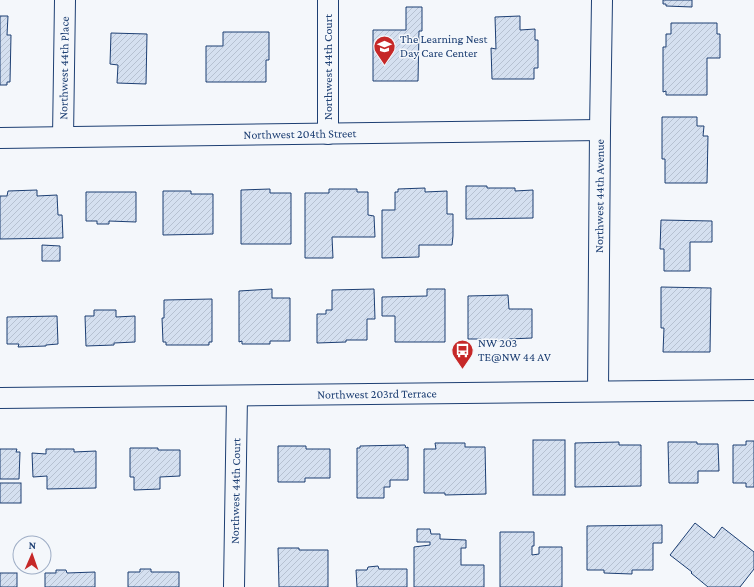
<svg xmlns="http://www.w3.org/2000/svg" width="754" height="587" font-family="'Crimson Pro',serif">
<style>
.building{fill:url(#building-hatch);stroke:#1d3f73}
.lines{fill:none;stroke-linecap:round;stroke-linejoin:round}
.minor-casing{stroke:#1d3f73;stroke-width:22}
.minor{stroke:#f4f7fb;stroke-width:20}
.labels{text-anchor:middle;stroke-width:3;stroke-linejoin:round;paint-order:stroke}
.poi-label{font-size:12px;fill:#1d3f73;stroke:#f4f7fb;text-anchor:start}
.street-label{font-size:12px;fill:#1d3f73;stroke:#f4f7fb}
</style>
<defs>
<pattern id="building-hatch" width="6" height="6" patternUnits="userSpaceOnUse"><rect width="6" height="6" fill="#d5e0f0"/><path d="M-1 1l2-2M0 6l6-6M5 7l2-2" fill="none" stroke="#b6c1d1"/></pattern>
</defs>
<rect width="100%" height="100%" fill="#f4f7fb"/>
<!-- building -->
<g class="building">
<path d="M663,0H692V7L666,6V4H663Z"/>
<path d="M406,7H422V31H419L418,81H373V30H406Z"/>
<path d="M0,16H8L7,35H11L10,82H7V85H0Z"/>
<path d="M520,16V30L535,29V40H538V68H534V79H492L491,48L496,49L495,17Z"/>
<path d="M671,23H717V34H720V58H707V95H666V91L663,92V47H666V34H671Z"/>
<path d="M223,32H269V60H266V82H206V46H223Z"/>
<path d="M111,33L147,34L146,84L117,83L118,65L110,64Z"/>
<path d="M662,117H697V126H704L703,136H708L707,183H665V159H662Z"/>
<path d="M466,186H487V188H515V191L533,190V218L466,219Z"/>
<path d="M425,188V192L447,191V214H453V236L452,245H419V257L382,258V210H395V192H398V189Z"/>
<path d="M270,189V193H291V244H241V190Z"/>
<path d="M329,189H357V192H368V215L374,216L375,237H332L333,258H305V193H329Z"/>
<path d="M37,190V196L57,195L58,215H62L63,238L0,239V196H7L8,191Z"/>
<path d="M163,191H191V194H213V234L163,235Z"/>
<path d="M86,192H136V222L109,221V224H97V221H86Z"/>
<path d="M661,220L712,221V242H690V271H664V249H660Z"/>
<path d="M42,245L60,246V261H42Z"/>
<path d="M661,287L711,288L710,352H663L664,328H661Z"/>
<path d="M272,289V298H290V341H270V344H242V341L239,342V291Z"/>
<path d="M374,289L375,319H367V340H346V342L317,343V314H326V310H332V290Z"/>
<path d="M427,289H445V342H395V316H382V297L427,296Z"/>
<path d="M508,295L509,309H532V338L509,339V341L481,342V339H468V296Z"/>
<path d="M212,299V342H209V345H166V342H163L162,318H164V300Z"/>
<path d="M94,310H116V317L135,316V342L114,343V345L86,346L85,316H94Z"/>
<path d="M57,316L58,344L46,345V346L18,347L19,344H7V317Z"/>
<rect x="533" y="440" width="32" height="55"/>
<path d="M746,441H754V487H746V483H733V445H746Z"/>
<path d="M619,442V445H641V486L575,487V443Z"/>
<path d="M668,442H697V444H718L719,471H698V483H669Z"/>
<path d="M435,443H465V447H485L486,494L445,495V493H424V449H436Z"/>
<path d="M405,445L406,448L408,447V480H390V487H384V498H357V448H360V446Z"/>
<path d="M278,446H306V449H330V478H305V482H278Z"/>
<path d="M130,448H158V450H180V476L160,477V489L134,490V477H130Z"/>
<path d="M0,449H17L16,452H20L19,479H0Z"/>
<path d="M46,449H74V452L96,451V488L47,489V476L33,477L32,453L46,454Z"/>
<rect x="0" y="483" width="21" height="20"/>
<path d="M695,523L714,538L722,527L754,552V569L740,587H708L691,573L692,572L670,555Z"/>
<path d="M662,525V543H653V570H632V574L604,573V570H587V526Z"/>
<path d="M417,529H430L431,534H440V539L466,540V548H461V565H484V587H414V547L430,545V542H417Z"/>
<path d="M500,532H534V546H532V555L539,554V547H562V587H500Z"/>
<path d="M278,548H299V550H328V587H279Z"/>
<path d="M378,566L379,569H407V587H357L356,570H367L368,567Z"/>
<path d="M140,569H151V572H179V587H128V572H140Z"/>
<path d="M56,570H66L67,573L95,572V587H45V573H56Z"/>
<rect x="0" y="573" width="17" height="14"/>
</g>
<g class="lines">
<defs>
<g id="minor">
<path d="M328,134V0"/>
<path id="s1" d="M63,137L65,0"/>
<path id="s2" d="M0,138L600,130"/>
<path id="s3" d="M598,391L600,130L602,0"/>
<path id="s4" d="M0,398L754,390"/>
<path id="s5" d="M234,587L237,396"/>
</g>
</defs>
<!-- minor casing -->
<use href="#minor" class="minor-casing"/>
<!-- minor -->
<use href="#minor" class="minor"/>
</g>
<!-- icons -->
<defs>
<symbol id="school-pin" viewBox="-11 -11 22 30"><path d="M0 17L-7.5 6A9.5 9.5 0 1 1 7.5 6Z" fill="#c62828" stroke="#f4f7fb"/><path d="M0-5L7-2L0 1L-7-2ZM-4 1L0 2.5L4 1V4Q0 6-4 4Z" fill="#fff"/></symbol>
<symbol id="bus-pin" viewBox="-11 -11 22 30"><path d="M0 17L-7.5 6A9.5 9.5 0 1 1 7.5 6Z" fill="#c62828" stroke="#f4f7fb"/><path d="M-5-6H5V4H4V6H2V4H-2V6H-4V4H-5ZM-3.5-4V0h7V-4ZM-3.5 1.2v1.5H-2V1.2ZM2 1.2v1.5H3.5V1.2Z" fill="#fff"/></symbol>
</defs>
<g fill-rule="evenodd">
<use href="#school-pin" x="372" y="34" width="25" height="34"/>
<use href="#bus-pin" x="450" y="338" width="25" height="34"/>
</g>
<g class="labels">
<!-- poi labels -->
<g class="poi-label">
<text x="400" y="43">The Learning Nest<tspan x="400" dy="14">Day Care Center</tspan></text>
<text x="478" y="347">NW 203<tspan x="478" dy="14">TE@NW 44 AV</tspan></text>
</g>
<!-- street labels -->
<g class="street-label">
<text transform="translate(328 67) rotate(-90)" y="4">Northwest 44th Court</text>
<text dy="4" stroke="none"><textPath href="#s1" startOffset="69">Northwest 44th Place</textPath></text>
<text dy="4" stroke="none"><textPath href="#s2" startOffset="300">Northwest 204th Street</textPath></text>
<text dy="4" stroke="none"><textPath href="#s3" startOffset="195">Northwest 44th Avenue</textPath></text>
<text dy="4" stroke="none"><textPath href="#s4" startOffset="377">Northwest 203rd Terrace</textPath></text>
<text dy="4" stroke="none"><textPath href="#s5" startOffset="96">Northwest 44th Court</textPath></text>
</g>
</g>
<!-- north arrow -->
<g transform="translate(32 555) rotate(2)"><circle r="19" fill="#f4f7fb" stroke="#9eadc5"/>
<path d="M0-3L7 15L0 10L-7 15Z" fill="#c62828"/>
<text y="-6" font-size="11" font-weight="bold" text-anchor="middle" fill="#1d3f73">N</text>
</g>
</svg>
